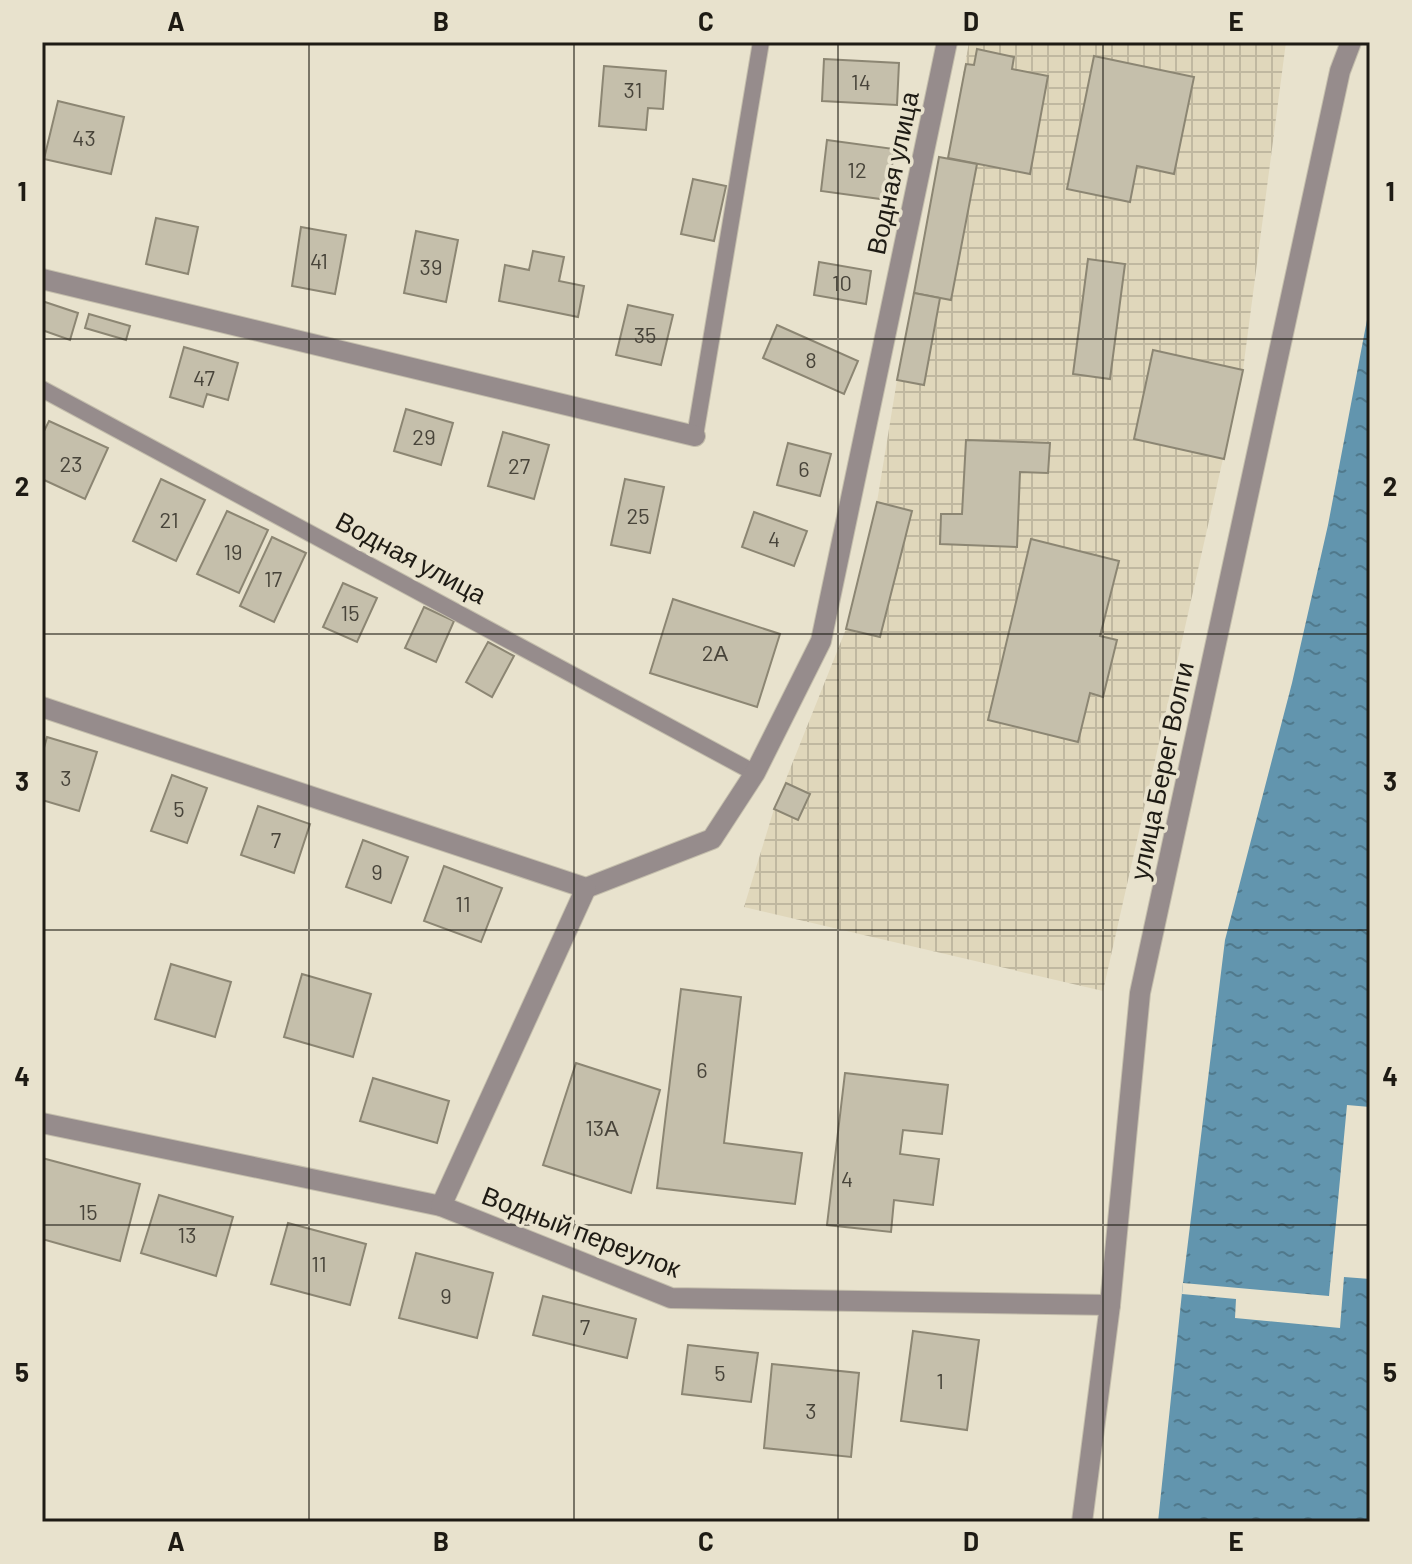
<svg xmlns="http://www.w3.org/2000/svg" width="1412" height="1564" font-family="Barlow,sans-serif">
<style>
.industrial{fill:url(#industrial-grid)}
.water{fill:url(#water-ripples)}
.pier{fill:#e8e2cd}
.building{fill:#c5bfab;stroke:#8c8673;stroke-width:2}
.lines{fill:none;stroke-linecap:round;stroke-linejoin:round}
.lane-casing{stroke:#c4beac;stroke-width:18}
.street-casing{stroke:#c4beac;stroke-width:22}
.lane{stroke:#968c8c;stroke-width:16}
.street{stroke:#968c8c;stroke-width:20}
.grid{fill:none;stroke:#1e1b14;stroke-width:2;stroke-opacity:0.55}
.labels{text-anchor:middle;stroke-width:7;stroke-linejoin:round;paint-order:stroke}
.number-label{font-size:22px;fill:#48443a}
.street-label{font-size:26px;fill:#1e1b14;stroke:#e8e2cd}
.neatline{fill:none;stroke:#1e1b14;stroke-width:3}
.grid-label{font-size:26px;text-anchor:middle;font-weight:bold;fill:#1e1b14}
</style>
<defs>
<pattern id="industrial-grid" width="8" height="8" patternUnits="userSpaceOnUse" patternTransform="scale(2)"><rect width="8" height="8" fill="#e0d7bb"/><path d="M0 4h8M4 0v8" fill="none" stroke="#c0b8a0"/></pattern>
<pattern id="water-ripples" width="26" height="14" patternUnits="userSpaceOnUse" patternTransform="scale(2)"><rect width="26" height="14" fill="#6295ae"/><path d="M2 4q2-2 4 0t4 0M15 11q2-2 4 0t4 0" fill="none" stroke="#50798c"/></pattern>
</defs>
<rect width="100%" height="100%" fill="#e8e2cd"/>
<!-- industrial -->
<path class="industrial" d="M969,42H1286L1243,370L1103,991L744,907L774,809L846,629L877,502L897,380L939,157L948,158Z"/>
<!-- water -->
<path class="water" d="M1370,304V1522H1158L1183,1283L1225,940L1292,683L1328,525Z"/>
<!-- pier -->
<path class="pier" d="M1347,1105L1370,1107V1279L1344,1277L1340,1328L1235,1318L1236,1299L1182,1294L1183,1283L1329,1296Z"/>
<!-- building -->
<g class="building">
<path d="M977,49L1014,57L1012,69L1048,76L1030,174L948,158L966,64L974,65Z"/>
<path d="M1094,56L1194,77L1174,174L1137,166L1130,202L1067,189Z"/>
<path d="M824,59L899,63L897,105L822,101Z"/>
<path d="M604,66L666,71L663,109L648,108L646,130L599,126Z"/>
<path d="M58,101L124,117L111,174L44,159Z"/>
<path d="M827,140L894,149L888,200L821,191Z"/>
<path d="M939,157L977,164L951,300L914,293Z"/>
<path d="M693,179L726,186L714,241L681,234Z"/>
<path d="M156,218L198,227L188,274L146,264Z"/>
<path d="M301,227L346,235L335,294L292,286Z"/>
<path d="M416,231L458,240L446,302L404,293Z"/>
<path d="M533,251L564,257L559,281L584,286L578,317L499,301L505,265L529,270Z"/>
<path d="M1088,259L1125,264L1110,379L1073,374Z"/>
<path d="M819,262L871,271L866,304L814,295Z"/>
<path d="M914,293L940,298L924,385L897,380Z"/>
<path d="M42,301L78,313L70,340L42,330Z"/>
<path d="M628,305L673,315L661,365L616,355Z"/>
<path d="M89,314L130,326L126,340L85,328Z"/>
<path d="M777,325L858,361L844,394L763,358Z"/>
<path d="M184,347L238,363L228,400L207,394L203,407L170,397Z"/>
<path d="M1153,350L1243,370L1224,459L1134,439Z"/>
<path d="M406,409L453,423L441,465L394,451Z"/>
<path d="M49,421L108,448L85,499L42,479V435Z"/>
<path d="M503,432L549,445L534,499L488,486Z"/>
<path d="M966,440L1050,443L1048,473L1020,472L1017,547L940,544L941,514H962Z"/>
<path d="M788,443L831,454L820,496L777,485Z"/>
<path d="M161,479L205,500L176,561L133,541Z"/>
<path d="M625,479L664,487L650,553L611,545Z"/>
<path d="M877,502L912,511L880,637L846,629Z"/>
<path d="M227,511L268,530L239,593L197,574Z"/>
<path d="M754,512L807,531L794,566L742,547Z"/>
<path d="M272,537L306,553L274,622L240,606Z"/>
<path d="M1031,539L1119,561L1100,636L1117,640L1103,697L1090,693L1078,742L988,720Z"/>
<path d="M343,583L377,598L357,642L323,627Z"/>
<path d="M673,599L780,634L757,707L650,673Z"/>
<path d="M424,607L454,621L436,662L405,648Z"/>
<path d="M488,642L514,656L492,697L466,682Z"/>
<path d="M47,737L97,752L79,811L42,800V755Z"/>
<path d="M172,775L207,788L187,843L151,831Z"/>
<path d="M786,783L810,794L798,820L774,809Z"/>
<path d="M258,806L310,824L294,873L241,855Z"/>
<path d="M363,840L408,857L391,903L346,887Z"/>
<path d="M444,866L502,888L481,942L424,921Z"/>
<path d="M171,964L231,982L215,1037L155,1019Z"/>
<path d="M302,974L371,994L353,1057L284,1037Z"/>
<path d="M681,989L741,997L724,1143L802,1153L795,1204L657,1188Z"/>
<path d="M576,1063L660,1090L631,1193L543,1165Z"/>
<path d="M845,1073L948,1085L942,1134L903,1130L900,1154L939,1159L933,1205L894,1200L891,1232L827,1225Z"/>
<path d="M373,1078L449,1101L437,1143L360,1121Z"/>
<path d="M42,1158L140,1184L120,1261L42,1239Z"/>
<path d="M159,1195L233,1217L216,1276L141,1253Z"/>
<path d="M288,1223L366,1244L350,1305L271,1284Z"/>
<path d="M416,1253L493,1273L477,1338L399,1318Z"/>
<path d="M543,1296L636,1319L627,1358L533,1335Z"/>
<path d="M913,1331L979,1340L967,1430L901,1421Z"/>
<path d="M688,1345L758,1353L751,1402L682,1394Z"/>
<path d="M772,1364L859,1373L851,1457L764,1448Z"/>
</g>
<g class="lines">
<defs>
<g id="lane">
<path d="M42,389L755,773"/>
<path d="M695,436L761,42"/>
</g>
<g id="street">
<path d="M42,279L695,436"/>
<path d="M42,707L586,888L712,839L755,773L821,641L947,42"/>
<path d="M42,1123L441,1206L671,1298L1110,1305"/>
<path d="M441,1206L586,888"/>
<path d="M1082,1522L1110,1305L1140,993L1340,71L1351,42"/>
</g>
</defs>
<!-- lane casing -->
<use href="#lane" class="lane-casing"/>
<!-- street casing -->
<use href="#street" class="street-casing"/>
<!-- lane -->
<use href="#lane" class="lane"/>
<!-- street -->
<use href="#street" class="street"/>
</g>
<!-- grid -->
<path class="grid" d="M309,42V1522M574,42V1522M838,42V1522M1103,42V1522M42,339H1370M42,634H1370M42,930H1370M42,1225H1370"/>
<g class="labels">
<!-- number labels -->
<g class="number-label">
<text x="861" y="90">14</text>
<text x="633" y="98">31</text>
<text x="84" y="146">43</text>
<text x="857" y="178">12</text>
<text x="319" y="269">41</text>
<text x="431" y="275">39</text>
<text x="842" y="291">10</text>
<text x="645" y="343">35</text>
<text x="811" y="368">8</text>
<text x="204" y="386">47</text>
<text x="424" y="445">29</text>
<text x="71" y="472">23</text>
<text x="519" y="474">27</text>
<text x="804" y="477">6</text>
<text x="638" y="524">25</text>
<text x="169" y="528">21</text>
<text x="774" y="547">4</text>
<text x="233" y="560">19</text>
<text x="273" y="587">17</text>
<text x="350" y="621">15</text>
<text x="715" y="661">2А</text>
<text x="66" y="786">3</text>
<text x="179" y="817">5</text>
<text x="276" y="848">7</text>
<text x="377" y="880">9</text>
<text x="463" y="912">11</text>
<text x="702" y="1078">6</text>
<text x="602" y="1136">13А</text>
<text x="847" y="1187">4</text>
<text x="88" y="1220">15</text>
<text x="187" y="1243">13</text>
<text x="319" y="1272">11</text>
<text x="446" y="1304">9</text>
<text x="585" y="1335">7</text>
<text x="720" y="1381">5</text>
<text x="940" y="1389">1</text>
<text x="811" y="1419">3</text>
</g>
<!-- street labels -->
<g class="street-label">
<text transform="translate(893 173) rotate(-78)" y="9">Водная улица</text>
<text transform="translate(411 558) rotate(28)" y="9">Водная улица</text>
<text transform="translate(1162 771) rotate(-78)" y="9">улица Берег Волги</text>
<text transform="translate(581 1232) rotate(21)" y="9">Водный переулок</text>
</g>
</g>
<!-- border -->
<rect width="1412" height="1564" fill="none" stroke="#e8e2cd" stroke-width="88"/>
<rect x="44" y="44" width="1324" height="1476" class="neatline"/>
<g class="grid-label">
<text x="176" y="31">A</text>
<text x="441" y="31">B</text>
<text x="706" y="31">C</text>
<text x="971" y="31">D</text>
<text x="1236" y="31">E</text>
<text x="22" y="201">1</text>
<text x="1390" y="201">1</text>
<text x="22" y="496">2</text>
<text x="1390" y="496">2</text>
<text x="22" y="791">3</text>
<text x="1390" y="791">3</text>
<text x="22" y="1086">4</text>
<text x="1390" y="1086">4</text>
<text x="22" y="1382">5</text>
<text x="1390" y="1382">5</text>
<text x="176" y="1551">A</text>
<text x="441" y="1551">B</text>
<text x="706" y="1551">C</text>
<text x="971" y="1551">D</text>
<text x="1236" y="1551">E</text>
</g>
</svg>
